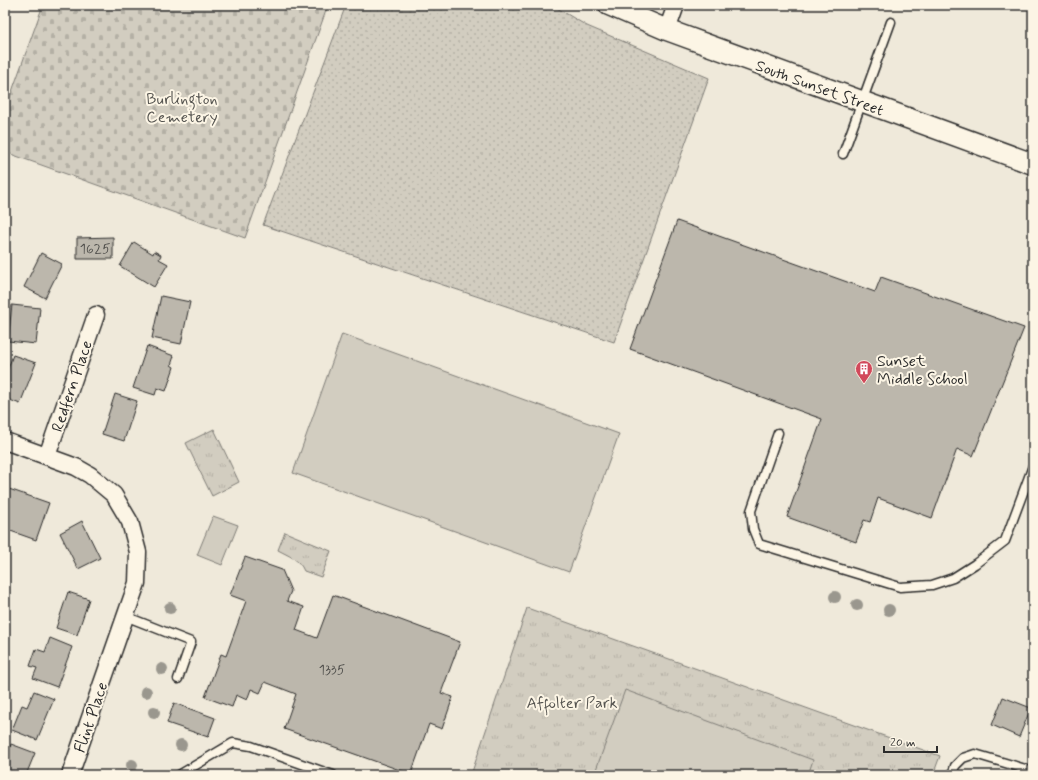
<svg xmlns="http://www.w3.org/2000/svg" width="1038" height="780" font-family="Mynerve,sans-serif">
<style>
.grass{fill:url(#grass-dots);stroke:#7e7c76}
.cemetery{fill:url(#cemetery-stones);stroke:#7e7c76}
.park{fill:url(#park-tufts);stroke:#7e7c76}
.pitch{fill:#d2cdc0;stroke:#7e7c76}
.building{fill:#bcb7ac;stroke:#2b2b2b}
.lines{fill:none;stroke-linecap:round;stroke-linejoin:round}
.service-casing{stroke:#2b2b2b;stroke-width:11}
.minor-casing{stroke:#2b2b2b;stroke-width:19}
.tertiary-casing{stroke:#2b2b2b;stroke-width:23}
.service{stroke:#fcf5e5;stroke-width:8}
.minor{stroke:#fcf5e5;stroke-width:16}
.tertiary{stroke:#fcf5e5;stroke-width:20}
.tree{fill:#9a978e}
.labels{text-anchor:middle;stroke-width:4;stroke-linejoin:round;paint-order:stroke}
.number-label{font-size:14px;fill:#4f4e4b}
.street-label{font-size:16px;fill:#2b2b2b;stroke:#fcf5e5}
.park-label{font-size:16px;fill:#555450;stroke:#fcf5e5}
.poi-label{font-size:16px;fill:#2b2b2b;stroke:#fcf5e5;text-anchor:start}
</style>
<defs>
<pattern id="grass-dots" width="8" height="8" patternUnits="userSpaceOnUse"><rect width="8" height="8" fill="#d2cdc0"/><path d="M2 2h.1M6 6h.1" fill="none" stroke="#b4b0a5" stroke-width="1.8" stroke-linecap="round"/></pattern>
<pattern id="cemetery-stones" width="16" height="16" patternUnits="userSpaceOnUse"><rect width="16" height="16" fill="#d2cdc0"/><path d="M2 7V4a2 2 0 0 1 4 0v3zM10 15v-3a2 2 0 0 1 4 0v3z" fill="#b4b0a5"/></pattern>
<pattern id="park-tufts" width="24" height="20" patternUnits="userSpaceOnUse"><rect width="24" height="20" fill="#d2cdc0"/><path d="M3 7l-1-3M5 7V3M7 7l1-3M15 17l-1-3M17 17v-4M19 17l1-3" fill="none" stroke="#b4b0a5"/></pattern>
</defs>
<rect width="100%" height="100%" fill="#efe9da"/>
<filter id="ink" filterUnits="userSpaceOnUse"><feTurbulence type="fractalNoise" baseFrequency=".025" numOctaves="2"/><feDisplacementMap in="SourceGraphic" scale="8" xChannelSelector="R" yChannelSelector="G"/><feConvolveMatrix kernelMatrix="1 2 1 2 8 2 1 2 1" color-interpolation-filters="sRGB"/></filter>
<g filter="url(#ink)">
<!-- grass -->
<path class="grass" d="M346,5H552L587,26L709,78L614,342L263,225Z"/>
<!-- cemetery -->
<path class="cemetery" d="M43,5H328L245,238L5,152V111Z"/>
<!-- park -->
<g class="park">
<path d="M214,429L239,482L212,496L186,443Z"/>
<path d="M285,532L331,551L321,577L304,571C299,559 289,556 278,550Z"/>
<path d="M527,608L940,756L933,775H471Z"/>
</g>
<!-- pitch -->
<g class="pitch">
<path d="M342,334L619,434L569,572L293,473Z"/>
<path d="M213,516L238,525L222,565L197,555Z"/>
<path d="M625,690L813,760L808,775H594Z"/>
</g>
<!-- building -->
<g class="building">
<path d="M677,221L875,292L881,277L1024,328L973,456L957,449L932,518L878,498L870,522L864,520L856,542L787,517L822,419L630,349Z"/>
<path d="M113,237V259H77V238Z"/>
<path d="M134,242L153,254L154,251L161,255L159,259L168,264L154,287L120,266Z"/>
<path d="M41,253L62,264L45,298L24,287Z"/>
<path d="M161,296L190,302L181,344L152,338Z"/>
<path d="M12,305L40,308L36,344L8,341Z"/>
<path d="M147,346L174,356L171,365L174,367L166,391L157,388L155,395L133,388Z"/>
<path d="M13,355L36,363L20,404L5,398V376Z"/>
<path d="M115,394L137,401L124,441L102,434Z"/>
<path d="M9,489L49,503L36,540L5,529V502Z"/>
<path d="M82,521L100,558L78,569L60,533Z"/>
<path d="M245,557L282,570L291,591L287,601L304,607L296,630L317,638L333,595L460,642L441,693L453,697L442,729L429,724L411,774L284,729L296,694L265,682L260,693L251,689L247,700L236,695L232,707L205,697L221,654L226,656L246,601L230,595Z"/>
<path d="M68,592L89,599L77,635L56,628Z"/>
<path d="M50,638L72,647L57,687L33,678L37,668L30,666L36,649L45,652Z"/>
<path d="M34,691L54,699L37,740L12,730L22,705L27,707Z"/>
<path d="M1003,697L1031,708L1019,737L992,725Z"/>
<path d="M174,703L215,718L208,737L167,723Z"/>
<path d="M11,744L35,753L26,775H5V756L6,757Z"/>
</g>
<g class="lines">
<defs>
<g id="service">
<path d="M843,154L891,22"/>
<path d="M778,433L751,511L753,529L759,544L900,587L932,585L953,578L975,564L1005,541L1033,466"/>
<path d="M125,616L191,642L178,679"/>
<path d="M179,775L233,743L251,746L333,775"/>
<path d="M952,775L955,766L963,758L975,754L1022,768L1033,773"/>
</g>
<g id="minor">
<path d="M667,30L676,5"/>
<path d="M5,441L76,467L90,475L114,495L130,522L138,552L137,583L70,775"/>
<path d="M47,456L96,315"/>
</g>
<path id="tertiary" d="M609,5L667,30L1033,164"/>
</defs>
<!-- service casing -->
<use href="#service" class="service-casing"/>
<!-- minor casing -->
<use href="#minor" class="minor-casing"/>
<!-- tertiary casing -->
<use href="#tertiary" class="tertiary-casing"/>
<!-- service -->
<use href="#service" class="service"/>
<!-- minor -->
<use href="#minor" class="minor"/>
<!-- tertiary -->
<use href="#tertiary" class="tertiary"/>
</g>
<!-- trees -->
<g class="tree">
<circle cx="835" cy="597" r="6"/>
<circle cx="857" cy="605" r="6"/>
<circle cx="170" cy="608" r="6"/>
<circle cx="889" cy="610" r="6"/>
<circle cx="162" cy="669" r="6"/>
<circle cx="146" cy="692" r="6"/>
<circle cx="154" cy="712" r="6"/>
<circle cx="181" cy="745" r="6"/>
<circle cx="132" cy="765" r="6"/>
</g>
</g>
<!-- icons -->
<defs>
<symbol id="building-pin" viewBox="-11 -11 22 30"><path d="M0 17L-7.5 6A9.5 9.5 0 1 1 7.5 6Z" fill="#d1495b" stroke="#fcf5e5"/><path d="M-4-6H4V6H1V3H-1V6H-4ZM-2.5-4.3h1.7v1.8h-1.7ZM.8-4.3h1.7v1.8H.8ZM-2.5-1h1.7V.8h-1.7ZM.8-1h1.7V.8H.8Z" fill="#fff"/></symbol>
</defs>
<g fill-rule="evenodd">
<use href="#building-pin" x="854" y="359" width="20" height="27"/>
</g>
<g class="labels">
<!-- number labels -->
<g class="number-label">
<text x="95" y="253">1625</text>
<text x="332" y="674">1335</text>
</g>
<!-- street labels -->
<g class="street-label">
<text transform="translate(820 87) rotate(20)" y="6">South Sunset Street</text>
<text transform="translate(71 386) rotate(-71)" y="6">Redfern Place</text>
<text transform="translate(90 717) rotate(-71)" y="6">Flint Place</text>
</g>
<!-- park labels -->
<g class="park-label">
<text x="182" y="104">Burlington<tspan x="182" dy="18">Cemetery</tspan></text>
<text x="572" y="708">Affolter Park</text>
</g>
<!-- poi labels -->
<g class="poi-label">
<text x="877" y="366">Sunset<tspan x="877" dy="18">Middle School</tspan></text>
</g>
</g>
<!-- margin -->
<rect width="1038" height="780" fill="none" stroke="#fcf5e5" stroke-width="20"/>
<rect x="10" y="10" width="1018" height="760" fill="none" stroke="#2b2b2b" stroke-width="1.5" filter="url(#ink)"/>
<!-- scale -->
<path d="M884 746v6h53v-6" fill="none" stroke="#2b2b2b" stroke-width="2"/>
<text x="890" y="746" font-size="12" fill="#2b2b2b" stroke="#fcf5e5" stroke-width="3" paint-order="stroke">20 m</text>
</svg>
